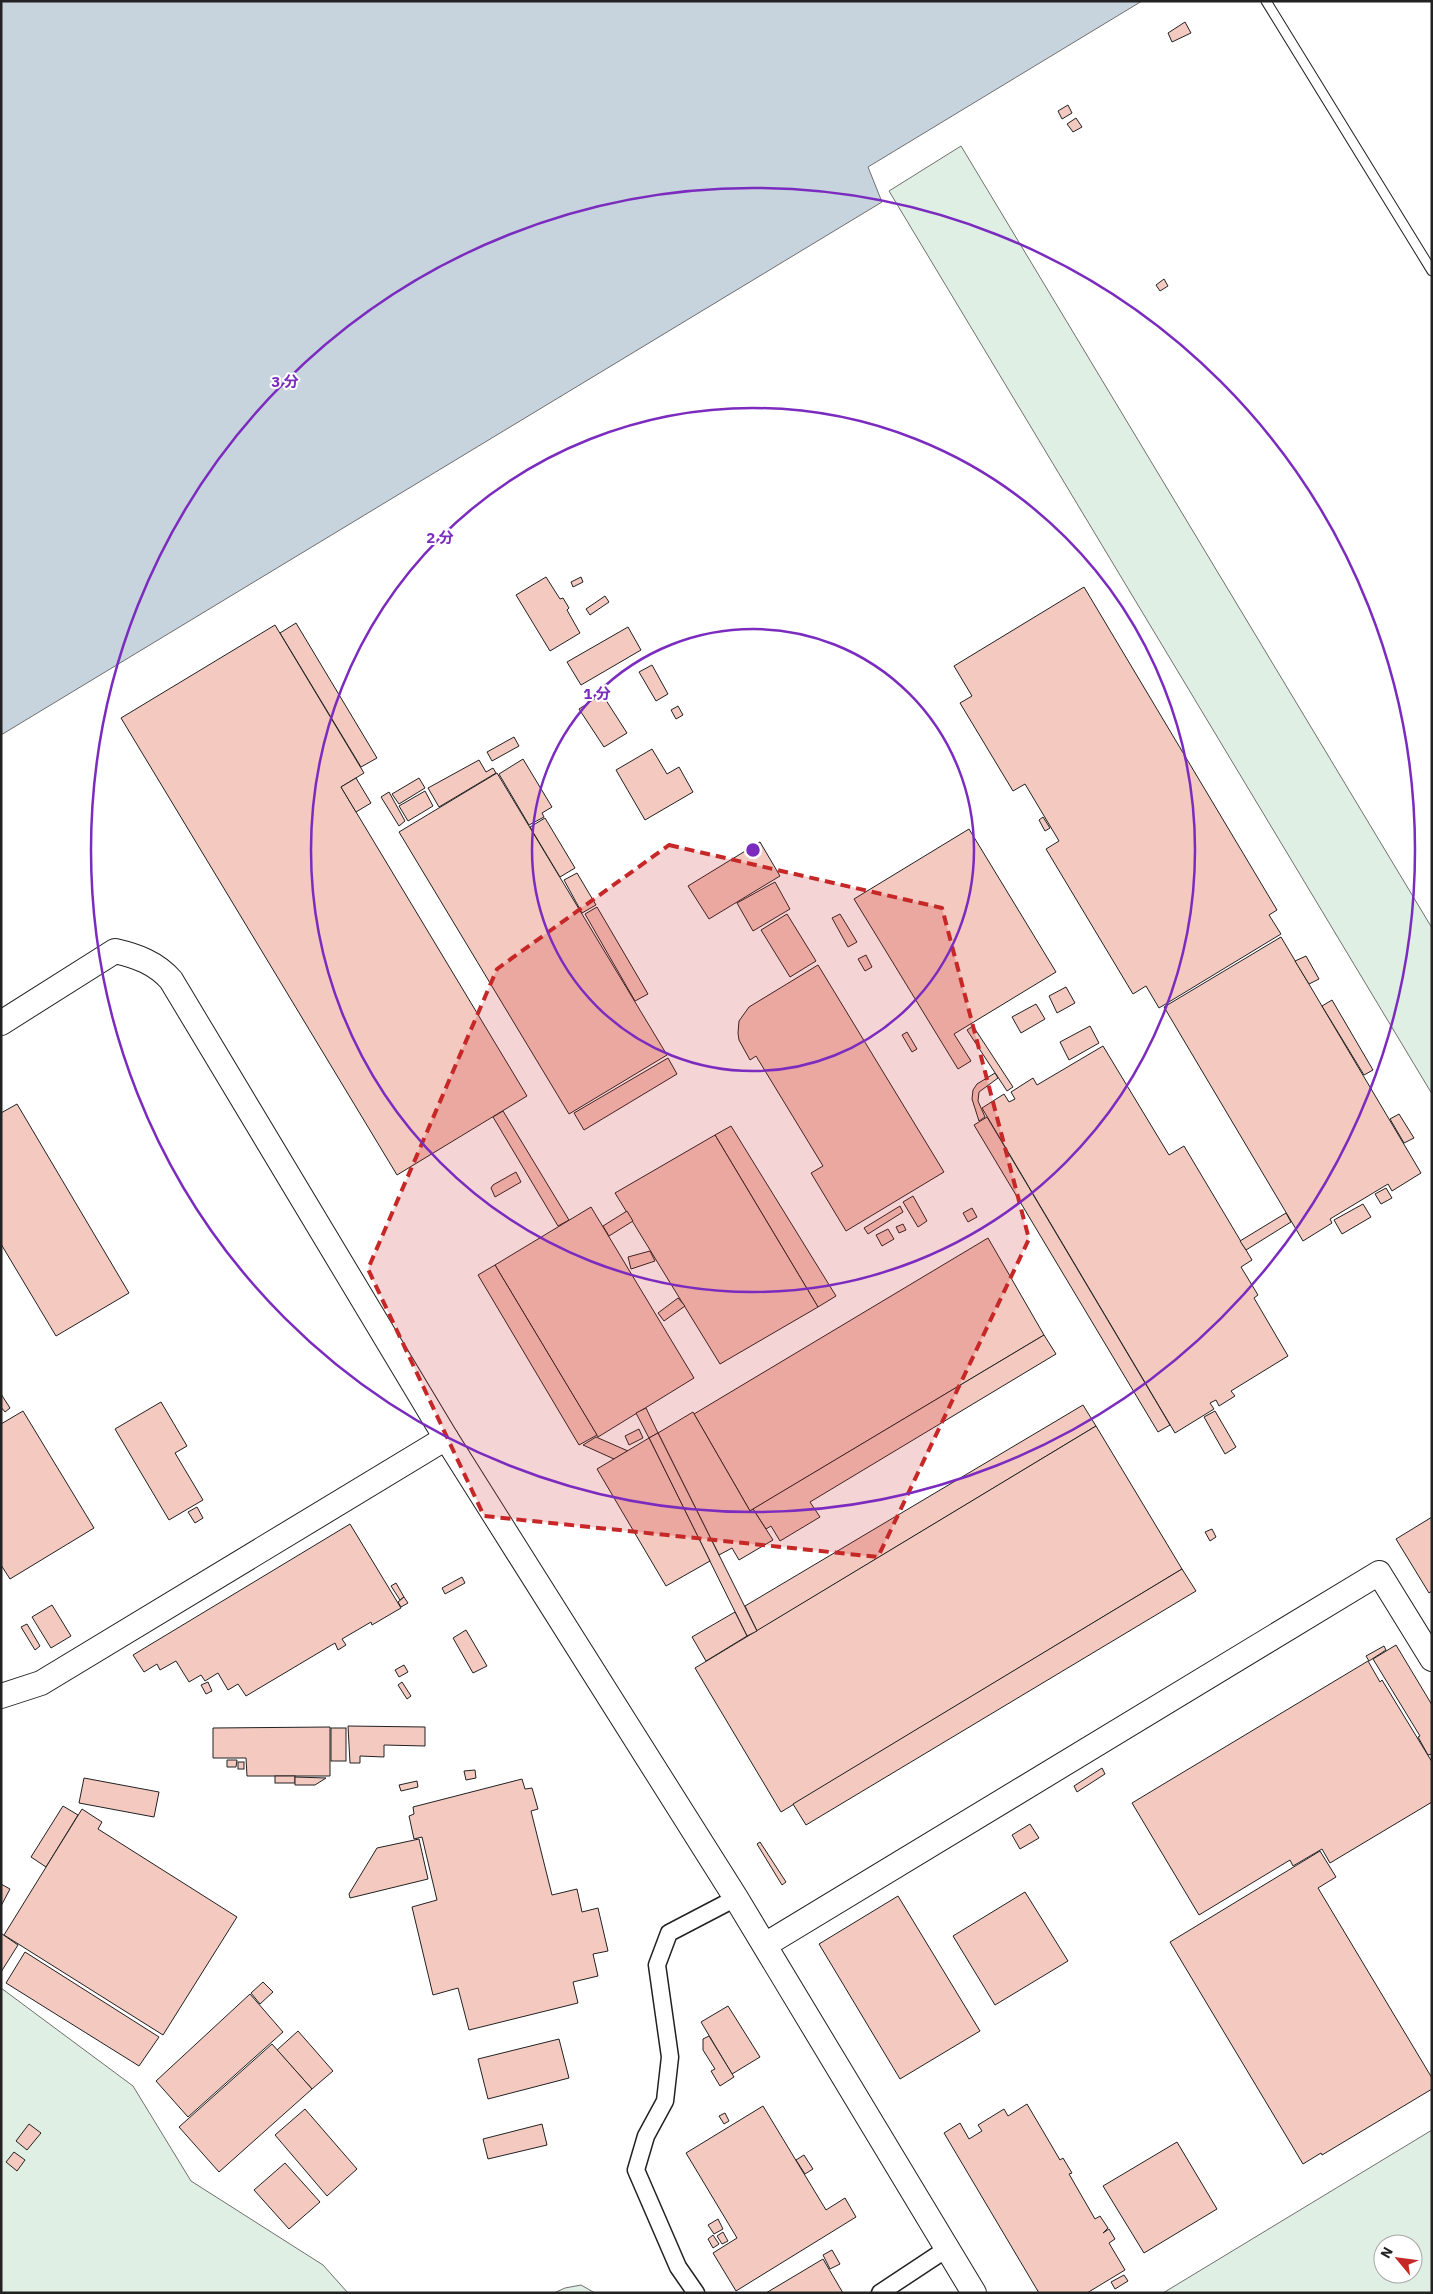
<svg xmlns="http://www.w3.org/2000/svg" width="1433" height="2294" font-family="'IBM Plex Sans','Noto Sans JP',sans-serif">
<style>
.green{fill:#e0efe3;stroke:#6f6f6f;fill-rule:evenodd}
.water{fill:#c7d3dd;stroke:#6f6f6f}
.building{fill:#f3c9c0;stroke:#222}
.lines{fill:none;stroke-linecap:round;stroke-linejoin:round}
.lane-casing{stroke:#222;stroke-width:11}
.street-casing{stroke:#222;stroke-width:19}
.secondary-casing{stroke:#222;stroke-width:26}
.lane{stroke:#fff;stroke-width:9}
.street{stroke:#fff;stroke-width:16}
.secondary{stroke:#fff;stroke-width:24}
.marked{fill:#c62828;fill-opacity:0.2;stroke:#c62828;stroke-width:4;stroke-dasharray:10 6;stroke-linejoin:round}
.ring{fill:none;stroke:#7b2cbf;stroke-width:2.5}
.centre{fill:#7b2cbf;stroke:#fff;stroke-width:2.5}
.ring-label{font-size:15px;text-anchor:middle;font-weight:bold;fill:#7b2cbf;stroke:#fff;stroke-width:4;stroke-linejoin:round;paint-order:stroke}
</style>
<rect width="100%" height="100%" fill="#fff"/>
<!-- green -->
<g class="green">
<path d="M961,146L1432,928V1094L889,191Z"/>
<path d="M1,1988L133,2086L191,2181L323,2265L348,2293H1Z"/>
<path d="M1432,2130V2293H1163ZM1383,2244H1413V2274H1383Z"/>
<path d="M581,2285L595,2293H554L565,2288Z"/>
</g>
<!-- water -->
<path class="water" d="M1,1H1142L868,167L882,202L1,735Z"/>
<!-- building -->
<g class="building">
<path d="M1185,22L1191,33L1172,42L1168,33Z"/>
<path d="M1068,105L1072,113L1062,119L1058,111Z"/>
<path d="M1076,118L1082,127L1073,132L1067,124Z"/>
<path d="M1164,279L1168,286L1160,291L1156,285Z"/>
<path d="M546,577L560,599L563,598L569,608L567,610L580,633L550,651L516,595Z"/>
<path d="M581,577L583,582L573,587L571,582Z"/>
<path d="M1084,587L1277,910L1269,915L1281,934L1159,1008L1146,986L1133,994L1046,849L1059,841L1025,784L1013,791L960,703L972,696L954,666Z"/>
<path d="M605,596L609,602L590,615L586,609Z"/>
<path d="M296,623L377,758L361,767L280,633Z"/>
<path d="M275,625L364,773L341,787L527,1096L397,1175L121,718Z"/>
<path d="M628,627L641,650L581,685L567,662Z"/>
<path d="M652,665L668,694L656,701L639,672Z"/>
<path d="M602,694L627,733L604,747L579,709Z"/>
<path d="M678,706L683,715L676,719L671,710Z"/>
<path d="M514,737L519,746L492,761L487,752Z"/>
<path d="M652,749L667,774L679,767L693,792L645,820L616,770Z"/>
<path d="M523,759L552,807L542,813L544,817L529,825L499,774Z"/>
<path d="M479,760L486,772L493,768L496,773L439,807L428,788Z"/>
<path d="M497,773L667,1055L569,1114L399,832Z"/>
<path d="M356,778L371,803L356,812L341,787Z"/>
<path d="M419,778L425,788L399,804L392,794Z"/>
<path d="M425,791L433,806L408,821L399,806Z"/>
<path d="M389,792L405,821L399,826L381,797Z"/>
<path d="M1043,817L1050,828L1045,831L1039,820Z"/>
<path d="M545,818L575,868L560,877L530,827Z"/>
<path d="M969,829L1056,972L954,1034L971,1061L958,1069L854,899Z"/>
<path d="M760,842L780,876L709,919L688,886Z"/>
<path d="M577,873L596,905L582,913L564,880Z"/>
<path d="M775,882L790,909L753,931L737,903Z"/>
<path d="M597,907L648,994L635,1001L585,914Z"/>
<path d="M787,914L816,961L790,977L761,930Z"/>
<path d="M840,914L857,942L848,947L832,918Z"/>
<path d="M1281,937L1421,1173L1392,1191L1388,1184L1330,1219L1332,1223L1303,1241L1164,1007Z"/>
<path d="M866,955L872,967L865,971L858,959Z"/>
<path d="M1306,956L1319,979L1309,984L1295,961Z"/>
<path d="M818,965L944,1172L846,1231L811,1173L823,1166L756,1056L750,1060L739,1040L738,1033L739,1021L749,1007Z"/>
<path d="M1066,987L1075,1003L1057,1013L1049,996Z"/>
<path d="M1332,1000L1373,1070L1364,1075L1322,1006Z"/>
<path d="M1036,1004L1045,1019L1021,1033L1012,1017Z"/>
<path d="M973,1026L1013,1087L1007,1091L967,1030Z"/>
<path d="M1090,1026L1099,1043L1069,1060L1060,1042Z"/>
<path d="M907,1032L917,1049L912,1052L902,1035Z"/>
<path d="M1103,1046L1169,1155L1184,1146L1252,1260L1241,1267L1258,1295L1254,1298L1288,1356L1231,1391L1235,1396L1219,1406L1216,1400L1210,1403L1214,1409L1175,1433L982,1108L1004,1094L1009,1102L1015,1099L1011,1092L1033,1078L1037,1085Z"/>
<path d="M668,1058L677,1074L584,1130L574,1113Z"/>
<path d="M995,1073L998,1078L979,1092L978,1101L985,1117L979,1121L972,1099L973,1090L977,1084Z"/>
<path d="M17,1104L129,1293L56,1336L1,1244V1113Z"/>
<path d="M503,1111L569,1220L558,1226L493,1117Z"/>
<path d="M1399,1114L1414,1138L1404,1143L1390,1119Z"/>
<path d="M987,1117L1170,1425L1158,1432L974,1125Z"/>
<path d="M731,1126L836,1296L818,1307L715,1135Z"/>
<path d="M715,1135L818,1307L720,1364L615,1193Z"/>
<path d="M516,1172L521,1182L495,1197L491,1188L493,1185Z"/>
<path d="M1386,1188L1392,1198L1381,1204L1375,1194Z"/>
<path d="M913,1196L927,1221L918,1227L903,1202Z"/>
<path d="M1363,1204L1371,1217L1342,1234L1334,1220Z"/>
<path d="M900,1206L903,1212L868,1234L864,1228Z"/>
<path d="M591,1207L694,1378L598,1437L495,1265Z"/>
<path d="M972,1208L977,1217L968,1222L963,1213Z"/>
<path d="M627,1211L633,1221L609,1236L603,1226Z"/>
<path d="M1286,1213L1291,1222L1246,1250L1240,1241Z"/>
<path d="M903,1224L906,1230L899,1233L896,1227Z"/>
<path d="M888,1229L894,1239L882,1246L876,1235Z"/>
<path d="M988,1238L1044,1335L750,1511L694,1414Z"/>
<path d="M650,1251L655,1261L631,1269L628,1257Z"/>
<path d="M495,1265L597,1435L579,1445L478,1275Z"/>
<path d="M678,1298L685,1306L664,1321L658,1313Z"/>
<path d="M1044,1335L1056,1354L810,1502L820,1517L780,1541L771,1526L766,1529L753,1509Z"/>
<path d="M1,1394L10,1408L5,1412L1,1407Z"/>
<path d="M161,1402L187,1446L175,1453L203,1500L169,1520L115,1429Z"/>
<path d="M1083,1405L1096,1426L757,1631L745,1606Z"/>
<path d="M646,1408L658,1433L649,1438L636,1413Z"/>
<path d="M23,1411L94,1528L10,1579L1,1565V1424Z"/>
<path d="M1215,1411L1236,1447L1225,1454L1204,1417Z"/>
<path d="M693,1412L750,1511L753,1509L773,1540L739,1560L732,1548L719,1555L658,1433Z"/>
<path d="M1096,1426L1182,1569L781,1812L695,1668Z"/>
<path d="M639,1429L643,1438L629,1445L625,1436Z"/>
<path d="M658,1433L757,1631L747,1636L649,1438Z"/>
<path d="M596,1437L628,1451L614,1459L583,1445Z"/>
<path d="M649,1438L710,1561L666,1586L597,1469Z"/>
<path d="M197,1507L203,1518L195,1523L188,1512Z"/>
<path d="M1432,1517V1591L1429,1593L1396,1539Z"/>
<path d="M350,1524L401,1608L372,1625L371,1622L342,1639L346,1645L338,1650L335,1643L246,1696L238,1684L228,1690L218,1673L205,1681L201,1675L189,1682L176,1661L160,1670L157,1664L144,1672L133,1655Z"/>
<path d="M1212,1529L1216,1537L1210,1541L1205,1532Z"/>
<path d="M1182,1569L1196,1591L806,1825L793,1804Z"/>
<path d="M462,1577L465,1583L445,1594L442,1588Z"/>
<path d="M396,1583L404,1597L400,1600L391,1586Z"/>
<path d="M404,1597L408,1603L401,1607L398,1602Z"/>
<path d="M52,1605L71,1636L51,1648L32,1617Z"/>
<path d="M735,1612L747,1636L706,1661L692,1637Z"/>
<path d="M27,1624L40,1646L35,1650L21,1627Z"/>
<path d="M466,1630L487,1666L473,1673L453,1638Z"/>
<path d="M1396,1645L1432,1705V1754L1428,1755L1418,1737L1420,1736L1373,1659Z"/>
<path d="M1384,1646L1386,1650L1369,1661L1366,1656Z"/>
<path d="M1368,1661L1380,1682L1382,1680L1432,1762V1802L1330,1863L1322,1849L1293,1866L1290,1860L1199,1915L1132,1803Z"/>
<path d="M404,1665L408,1672L399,1677L395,1670Z"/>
<path d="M208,1682L212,1691L206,1694L201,1685Z"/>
<path d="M402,1682L411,1696L407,1699L398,1685Z"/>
<path d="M348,1726L425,1727V1746L384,1745V1757L360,1756V1763H350Z"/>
<path d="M330,1727V1776H247L246,1758H213V1728Z"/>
<rect x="331" y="1728" width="15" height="33"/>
<path d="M227,1760H237L236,1767H227Z"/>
<rect x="238" y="1762" width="6" height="7"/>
<path d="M1102,1768L1105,1774L1077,1792L1074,1786Z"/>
<path d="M475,1770L476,1778L466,1780L464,1771Z"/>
<rect x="275" y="1776" width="20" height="7"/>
<path d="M295,1777L326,1778L315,1785H295Z"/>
<path d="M84,1778L159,1792L154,1817L79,1803Z"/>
<path d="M522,1779L525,1789L532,1788L538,1809L531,1811L552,1895L577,1889L582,1912L598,1908L608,1951L593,1954L598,1976L573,1982L578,2003L469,2030L458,1988L433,1995L412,1907L437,1900L422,1837L414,1839L409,1816L414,1814L413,1807Z"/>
<path d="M417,1781L418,1787L401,1791L399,1785Z"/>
<path d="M63,1806L78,1815L46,1867L31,1857Z"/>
<path d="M82,1809L102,1822L98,1829L237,1917L163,2035L4,1935Z"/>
<path d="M1030,1824L1039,1838L1020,1849L1012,1835Z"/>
<path d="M419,1839L428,1879L350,1898L349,1894L377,1848Z"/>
<path d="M760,1842L786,1882L782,1885L757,1844Z"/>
<path d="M1320,1851L1336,1877L1318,1888L1432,2078V2089L1322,2155L1321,2153L1303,2164L1170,1942Z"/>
<path d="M1,1884L10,1889L1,1906Z"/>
<path d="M1025,1892L1068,1961L995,2005L953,1936Z"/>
<path d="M898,1896L980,2031L900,2079L819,1944Z"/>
<path d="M2,1934L18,1945L1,1972V1936Z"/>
<path d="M25,1952L159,2037L139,2066L6,1983Z"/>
<path d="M263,1982L273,1992L260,2004L251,1993Z"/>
<path d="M250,1994L283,2032L188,2117L156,2081Z"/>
<path d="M728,2006L760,2057L732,2074L701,2022Z"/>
<path d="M298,2031L333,2071L312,2089L277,2050Z"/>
<path d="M709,2036L734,2077L720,2086L711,2071L715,2069L703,2050V2039Z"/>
<path d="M559,2039L569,2078L488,2099L478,2059Z"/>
<path d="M272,2044L312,2089L219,2172L179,2127Z"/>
<path d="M1027,2104L1060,2160L1063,2158L1072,2173L1069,2174L1095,2219L1100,2216L1108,2228L1103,2233L1109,2229L1115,2239L1109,2243L1125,2270L1087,2293H1039L944,2133L960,2123L969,2139L982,2131L978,2125L1004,2109L1008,2116Z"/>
<path d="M763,2106L826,2210L845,2198L856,2217L736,2291L713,2253L737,2238L686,2153Z"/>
<path d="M305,2109L357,2169L327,2196L275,2135Z"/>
<path d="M725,2113L729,2121L724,2124L719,2116Z"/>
<path d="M29,2124L41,2133L27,2150L16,2141Z"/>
<path d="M542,2124L547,2145L488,2159L483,2139Z"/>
<path d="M1177,2142L1217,2209L1144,2253L1103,2186Z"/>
<path d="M14,2152L25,2160L17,2171L6,2162Z"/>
<path d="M804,2155L813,2169L805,2174L796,2160Z"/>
<path d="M285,2163L320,2202L289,2229L254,2190Z"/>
<path d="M718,2219L723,2229L714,2234L708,2225Z"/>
<path d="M723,2232L728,2241L722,2244L717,2236Z"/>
<path d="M713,2235L719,2244L713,2248L708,2239Z"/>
<path d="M832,2250L840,2264L830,2269L823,2255Z"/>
<path d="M823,2259L843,2293H766Z"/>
<path d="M1124,2275L1128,2281L1115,2289L1111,2282Z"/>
</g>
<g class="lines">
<defs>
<path id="lane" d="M1266,1L1432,271"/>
<g id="street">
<path d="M696,2293L678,2267L636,2170L646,2136L665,2101L670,2057L657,1965L669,1933L736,1898"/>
<path d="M880,2293L948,2248"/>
</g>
<g id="secondary">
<path d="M1,1023L115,951C137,956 156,963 171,980L446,1438L736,1898L974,2293"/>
<path d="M1,1696L41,1683L446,1438"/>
<path d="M765,1945L1379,1573L1432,1659"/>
</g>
</defs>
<!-- lane casing -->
<use href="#lane" class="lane-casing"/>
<!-- street casing -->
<use href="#street" class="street-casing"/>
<!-- secondary casing -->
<use href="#secondary" class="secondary-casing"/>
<!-- lane -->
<use href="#lane" class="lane"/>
<!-- street -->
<use href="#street" class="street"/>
<!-- secondary -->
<use href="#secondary" class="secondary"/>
</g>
<!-- marked area -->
<path class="marked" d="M669,845L942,908L1029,1239L878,1557L484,1516L368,1269L497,969Z"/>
<!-- distance rings -->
<g class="ring">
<circle cx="753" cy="850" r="221"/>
<circle cx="753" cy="850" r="442"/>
<circle cx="753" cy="850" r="662"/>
</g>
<circle cx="753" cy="850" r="8" class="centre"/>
<g class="ring-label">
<text x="285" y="387">3 分</text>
<text x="440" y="543">2 分</text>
<text x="597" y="699">1 分</text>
</g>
<!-- border -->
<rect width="1433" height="2294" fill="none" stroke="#222222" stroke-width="5"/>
<!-- north arrow -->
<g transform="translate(1398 2259) rotate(299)"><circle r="24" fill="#ffffff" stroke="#a7a7a7"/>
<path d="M0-4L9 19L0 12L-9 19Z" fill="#c62828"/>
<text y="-8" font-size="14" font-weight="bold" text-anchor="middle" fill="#222222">N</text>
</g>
</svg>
